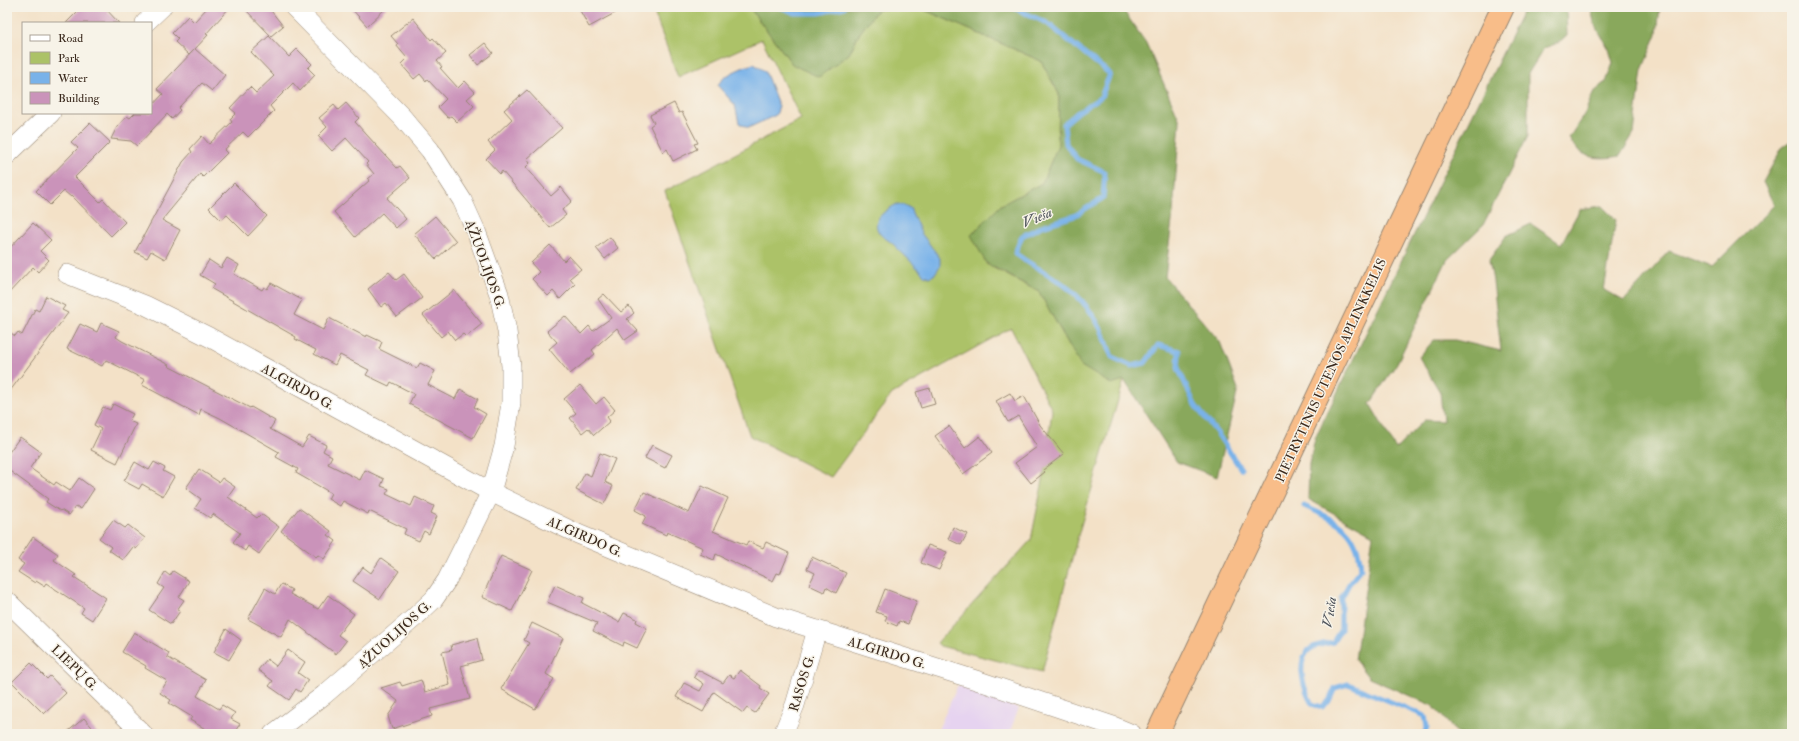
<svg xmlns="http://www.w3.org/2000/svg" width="1799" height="741" font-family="'IM FELL Double Pica',serif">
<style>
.built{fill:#e6d3f0}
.green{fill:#acc267;stroke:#747642}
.forest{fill:#89a85c;stroke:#62693d}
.water{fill:#79b2e9;stroke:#5a6e84}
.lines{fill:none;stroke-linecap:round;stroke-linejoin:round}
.stream{stroke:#79b2e9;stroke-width:5}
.building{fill:#ca93ba}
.street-casing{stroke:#978672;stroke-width:20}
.highway-casing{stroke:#978672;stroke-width:24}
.street{stroke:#fff;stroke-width:19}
.highway{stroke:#f8bd89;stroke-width:22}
.labels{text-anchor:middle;stroke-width:3;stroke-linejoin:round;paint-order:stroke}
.street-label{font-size:13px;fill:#3b2a1e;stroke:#f7f3e8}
.water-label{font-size:14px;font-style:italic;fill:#4e535b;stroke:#f7f3e8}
</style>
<rect width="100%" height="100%" fill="#f7f3e8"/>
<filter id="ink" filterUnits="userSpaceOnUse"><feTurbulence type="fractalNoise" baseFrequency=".025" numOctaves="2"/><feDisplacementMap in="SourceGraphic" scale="8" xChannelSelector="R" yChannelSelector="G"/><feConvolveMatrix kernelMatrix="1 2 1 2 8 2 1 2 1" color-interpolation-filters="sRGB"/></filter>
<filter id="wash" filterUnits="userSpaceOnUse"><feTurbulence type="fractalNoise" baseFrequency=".012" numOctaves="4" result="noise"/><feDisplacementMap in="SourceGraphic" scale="16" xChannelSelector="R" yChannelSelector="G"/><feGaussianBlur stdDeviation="0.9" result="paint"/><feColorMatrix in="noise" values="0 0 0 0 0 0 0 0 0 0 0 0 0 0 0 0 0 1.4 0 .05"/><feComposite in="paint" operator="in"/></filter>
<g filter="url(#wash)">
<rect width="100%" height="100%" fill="#f3e1c7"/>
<!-- built -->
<path class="built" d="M958,685L1019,708L1009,734H936Z"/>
<!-- green -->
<path class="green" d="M652,7H749L793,65L849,54L859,34L877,10L899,7H918L1041,61L1059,94L1058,145L1042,183L1002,205L986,264L1039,292L1081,366L1124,380L1079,532L1042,672L940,646L937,643L1031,540L1043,480L1052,410L1011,328L892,394L831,477L750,436L665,191L801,119L762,39L678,77Z"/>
<!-- forest -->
<g class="forest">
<path d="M749,7H899L877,10L859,34L849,54L819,77L793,65Z"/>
<path d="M918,7H1121L1146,43L1180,121L1173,213L1165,277L1220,342L1238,389L1217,477L1177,462L1124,380L1111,384L1081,366L1039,292L986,263L971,235L1001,205L1042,183L1058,145L1059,94L1041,61Z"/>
<path d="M1525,7H1566L1567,35L1558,43L1544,48L1528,74V136L1483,225L1447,260L1397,363L1370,404L1396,449L1424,420L1443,421L1440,392L1419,357L1434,340H1455L1501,351L1493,281L1489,260L1506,236L1531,224L1561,244L1580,209L1602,206L1616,220L1604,290L1624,301L1669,251L1712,267L1774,205L1763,182L1783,146L1792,140V734H1458L1433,706L1369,678L1355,660L1373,535L1308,499L1309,464L1315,438Z"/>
<path d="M1590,7H1660L1657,34L1642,70L1634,133L1620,156C1599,160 1579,159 1569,138L1585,113L1593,93L1606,82L1613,63L1609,49L1595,25Z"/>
</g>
<!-- water -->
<g class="water">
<path d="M754,64L765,71L779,107L776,115L748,128L739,123L735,105L718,86C720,76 745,66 754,64Z"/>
<path d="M897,204L904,205L910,208L921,233L940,258V266L934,275L929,277L924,275C914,264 903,254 893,244C889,240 883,238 880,234C869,220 886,210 897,204Z"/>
</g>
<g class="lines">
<!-- stream -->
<g class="stream">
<path d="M780,7L795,13H819L844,7"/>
<path d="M1012,7L1047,23L1110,74L1101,97L1078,112L1064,124L1066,144L1077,159L1105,172L1103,198L1074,216L1042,226L1022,236L1015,253C1027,263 1039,268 1051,276C1084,296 1100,320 1112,357L1132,366L1145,363L1158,345L1179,351L1178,368L1195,405L1217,433L1241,469"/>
<path d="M1304,506C1338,521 1358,529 1361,569L1349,584L1341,599V629L1333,642C1324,644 1313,645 1307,652C1296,666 1305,692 1312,704L1322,707L1329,701L1335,688L1348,684L1425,716L1427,727L1424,734"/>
</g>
</g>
<g id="blocks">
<!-- building -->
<g class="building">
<path d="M82,7H104L119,23H66Z"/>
<path d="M208,7H230L206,34L208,35L195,49L225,75L212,91L202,83L178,108L180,110L172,119L167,114L137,146L131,141L111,139L117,127L127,116L130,118L135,113H151V107L163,94L157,89L194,50L189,55L175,42L178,39L172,33L188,16L194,22Z"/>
<path d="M243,7H268L283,26L271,36Z"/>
<path d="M350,7H387L367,26Z"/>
<path d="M578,7H626L589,27Z"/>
<path d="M413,18L431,40L433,38L446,53L437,61L442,67L440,68L458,88L465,81L475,92L467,99L474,106L457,122L451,116L448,118L438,107L446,99L427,79L426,81L420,74L414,79L401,64L407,58L396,45L398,44L391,36Z"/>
<path d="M269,36L289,57L297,49L312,64L308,68L315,75L300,91L293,83L270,106L274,111L248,137L243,132L224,150L227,153L203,177L200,174L162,220L180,230L165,259L151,251L147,258L135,252L183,162L192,152L190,149L202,136L209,144L232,122L230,119L236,113L230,108L250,87L256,93L274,76L251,52Z"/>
<path d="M485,43L493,53L478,65L470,55Z"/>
<path d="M527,90L562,128L527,159L530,163L526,167L551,196L561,187L572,201L562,210L566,215L550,228L502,171L500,174L486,159L495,150L488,142L512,119L504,110Z"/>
<path d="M346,103L359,118L355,122L397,168L400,166L410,178L387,198L406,219L396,228L382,213L355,237L334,212L370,180L368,179L374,174L366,164L368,162L346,138L332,151L318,136L327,127L319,118L334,105L338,110Z"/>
<path d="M674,103L679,113L682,112L698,143L694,144L697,149L673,161L667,149L663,152L650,126L654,123L650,115Z"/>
<path d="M90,123L110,142L75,177L100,202L103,199L125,222L111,236L72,196L71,197L64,191L50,205L36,191L78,148L71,142Z"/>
<path d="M234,183L267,216L248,236L227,215L221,220L209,208Z"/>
<path d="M435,216L456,241L436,259L414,234Z"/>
<path d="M33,223L51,240L40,251L49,260L38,272L33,267L7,295V251Z"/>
<path d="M610,237L618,248L605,259L596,248Z"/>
<path d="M550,245L564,261L569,256L581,269L570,278L575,284L560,299L553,291L548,296L532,279L539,272L531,263Z"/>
<path d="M227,258L239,265L234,274L262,290L264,287L267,289L271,283L302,300L294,315L323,330L329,318L366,337L367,335L382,342L379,349L417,368L420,363L435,371L428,385L455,399L460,389L478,399L474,407L486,414L473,438L409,404L414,394L391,382L389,386L366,375L369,370L340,355L335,365L314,354L316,350L295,339L296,337L212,289L215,284L200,275L209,260L221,268Z"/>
<path d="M389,272L396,280L404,274L422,298L397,317L386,303L381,307L368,289Z"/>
<path d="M454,290L482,324L466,337L463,334L455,340L448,331L441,337L423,315Z"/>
<path d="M604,294L621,312L629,306L634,313L627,319L638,331L625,340L617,328L592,350L595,354L570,374L549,349L557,342L547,331L565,316L581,334L589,326L593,331L611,318L598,299Z"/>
<path d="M46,296L65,306L62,310L68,313L7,395V330L15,336L18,332L22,335L35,309L39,311Z"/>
<path d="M101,323L119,331L116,337L122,341L169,365L168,366L250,408L251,407L275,421L270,429L302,447L309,436L326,445L323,451L332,456L328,464L360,480L365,470L384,479L381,486L389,489L386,494L411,506L415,497L434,506L431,513L437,516L429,534L424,531L419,541L404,534L406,529L369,511L368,514L343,501L340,506L328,499L331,493L296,473L298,469L276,457L279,452L220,418L201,409L199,415L142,385L145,380L106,360L102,366L67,349L80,324L97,332Z"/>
<path d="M580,385L596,404L604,397L615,410L607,417L610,421L594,435L588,428L582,433L570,418L576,413L564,399Z"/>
<path d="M930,388L935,404L921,408L916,392Z"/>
<path d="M1010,393L1015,401L1024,396L1040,425L1064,454L1043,470L1045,472L1031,483L1015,463L1037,447L1018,416L1008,422L996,401Z"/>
<path d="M113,404L133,414L129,421L136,424L117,463L91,450L101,429L94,425L103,407L110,410Z"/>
<path d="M949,426L965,448L980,436L992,453L963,474L935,436Z"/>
<path d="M20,437L41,452L30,468L54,485L56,482L70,491L79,478L94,489L81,509L76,506L69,515L61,510L60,511L46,502L48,499L7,469V455Z"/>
<path d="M652,445L672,455L665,468L645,458Z"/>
<path d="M600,453L615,459L605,482L613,486L604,504L576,490L585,473L591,476Z"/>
<path d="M135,462L149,470L154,462L165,468L163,471L174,477L163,496L142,484L139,489L124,481Z"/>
<path d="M199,469L219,482L222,478L235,487L228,497L257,518L261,514L279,527L259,554L248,546L245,551L233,542L240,533L213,514L210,518L195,508L201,499L186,488Z"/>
<path d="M702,486L728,498L713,531L746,545L748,541L763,548L766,542L789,553L780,574L777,573L773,581L716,554L714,560L700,554L703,548L667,532L666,535L642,524L646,516L635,510L644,492L689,513Z"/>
<path d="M299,508L331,531L328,535L336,541L324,559L318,555L316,557L281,531Z"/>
<path d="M113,520L125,528L128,525L145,538L136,549L133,547L123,560L109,550L111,547L99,538Z"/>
<path d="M953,527L967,534L961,545L948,539Z"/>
<path d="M33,537L58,554L54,560L76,575L74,577L106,598L92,620L81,613L84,608L46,583L44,586L36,581L35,583L18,572L24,564L18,560Z"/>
<path d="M928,545L947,552L939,570L921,563Z"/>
<path d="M501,556L532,570L512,611L482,597Z"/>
<path d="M812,557L846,573L836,593L826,587L824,592L809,585L815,573L807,569Z"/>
<path d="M381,558L399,571L380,599L353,581L363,567L371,573Z"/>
<path d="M173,571L189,581L179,597L184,600L177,610L180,611L171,624L149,610L164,588L158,584L165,572L170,576Z"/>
<path d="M281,584L292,590L290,594L318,609L328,595L354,614L338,635L346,641L336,654L290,619L281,637L248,619L265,588L275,594Z"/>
<path d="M555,585L584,598L582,603L619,622L624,613L637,619L636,622L647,628L637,648L624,642L623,646L593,631L597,623L547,602Z"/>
<path d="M885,589L917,601L908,624L899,621L897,626L885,621L887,616L876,612Z"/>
<path d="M532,623L563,638L546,674L554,679L535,709L501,689L529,643L524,640Z"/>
<path d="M226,629L241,640L229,660L214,652Z"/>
<path d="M134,632L169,653L167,657L206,680L197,696L219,709L222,705L235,713L231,719L240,724L233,734H214L190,720L192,717L169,703L171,700L160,693L167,681L145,668L146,666L122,652Z"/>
<path d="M477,638L482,660L461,666L470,699L430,709L432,716L392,729L388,716L398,701L381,688L400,682L402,686L421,680L425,692L450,685L442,652L452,650L451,645Z"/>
<path d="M288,650L305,662L298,673L308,680L300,692L296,689L289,700L269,686L273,681L258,670L267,659L276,666Z"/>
<path d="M31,663L47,679L50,676L66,693L44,714L12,682Z"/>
<path d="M698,670L723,683L729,675L734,678L740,670L761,686L760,688L769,694L755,713L747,708L743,713L714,692L703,712L676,697L684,683L700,691L704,684L694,677Z"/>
<path d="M84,718L98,734H65Z"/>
</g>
</g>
</g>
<g filter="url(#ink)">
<use href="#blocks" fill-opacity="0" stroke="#978672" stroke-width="1"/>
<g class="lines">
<defs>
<g id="street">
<path d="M145,23L162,7"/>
<path d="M7,155L51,113"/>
<path d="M67,274L145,305L209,337L491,492L578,534L776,617L979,681L1113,726L1132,734"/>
<path d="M7,601L143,734"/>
<path d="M273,734L324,695L415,617L434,599L447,580L491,492L504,446L511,403V366L507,331L499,294L476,231L462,200L430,150L402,117L294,7"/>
<path d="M783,734L795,705L817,630"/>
</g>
<path id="highway" d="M1157,734L1503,7"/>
</defs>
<!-- street casing -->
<use href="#street" class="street-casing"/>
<!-- highway casing -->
<use href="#highway" class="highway-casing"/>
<!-- street -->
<use href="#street" class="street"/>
<!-- highway -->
<use href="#highway" class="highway"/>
</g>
</g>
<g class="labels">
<!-- street labels -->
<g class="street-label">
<text transform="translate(486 264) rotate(70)" y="5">ĄŽUOLIJOS G.</text>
<text transform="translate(1330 370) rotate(-65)" y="5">PIETRYTINIS UTENOS APLINKKELIS</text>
<text transform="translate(298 386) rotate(29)" y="5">ALGIRDO G.</text>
<text transform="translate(585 536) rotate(24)" y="5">ALGIRDO G.</text>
<text transform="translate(394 634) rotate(-42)" y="5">ĄŽUOLIJOS G.</text>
<text transform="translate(887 652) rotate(17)" y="5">ALGIRDO G.</text>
<text transform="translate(75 667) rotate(44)" y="5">LIEPŲ G.</text>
<text transform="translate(801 683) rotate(-73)" y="5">RASOS G.</text>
</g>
<!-- water labels -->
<g class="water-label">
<text transform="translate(1037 217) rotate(-23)" y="5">Vieša</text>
<text transform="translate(1329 612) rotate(-81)" y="5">Vieša</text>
</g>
</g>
<!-- margin -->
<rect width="1799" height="741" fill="none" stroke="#f7f3e8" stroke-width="24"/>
<!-- legend -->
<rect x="22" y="22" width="130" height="92" fill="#f7f3e8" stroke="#aca397"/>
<rect x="30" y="35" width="20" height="6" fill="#ffffff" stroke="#aca397"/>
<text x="58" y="42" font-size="12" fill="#3b2a1e">Road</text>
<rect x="30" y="52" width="20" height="12" fill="#acc267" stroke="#aca397"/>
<text x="58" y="62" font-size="12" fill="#3b2a1e">Park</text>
<rect x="30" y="72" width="20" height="12" fill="#79b2e9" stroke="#aca397"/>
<text x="58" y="82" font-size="12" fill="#3b2a1e">Water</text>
<rect x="30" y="92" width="20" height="12" fill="#ca93ba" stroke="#aca397"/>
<text x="58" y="102" font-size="12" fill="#3b2a1e">Building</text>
</svg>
